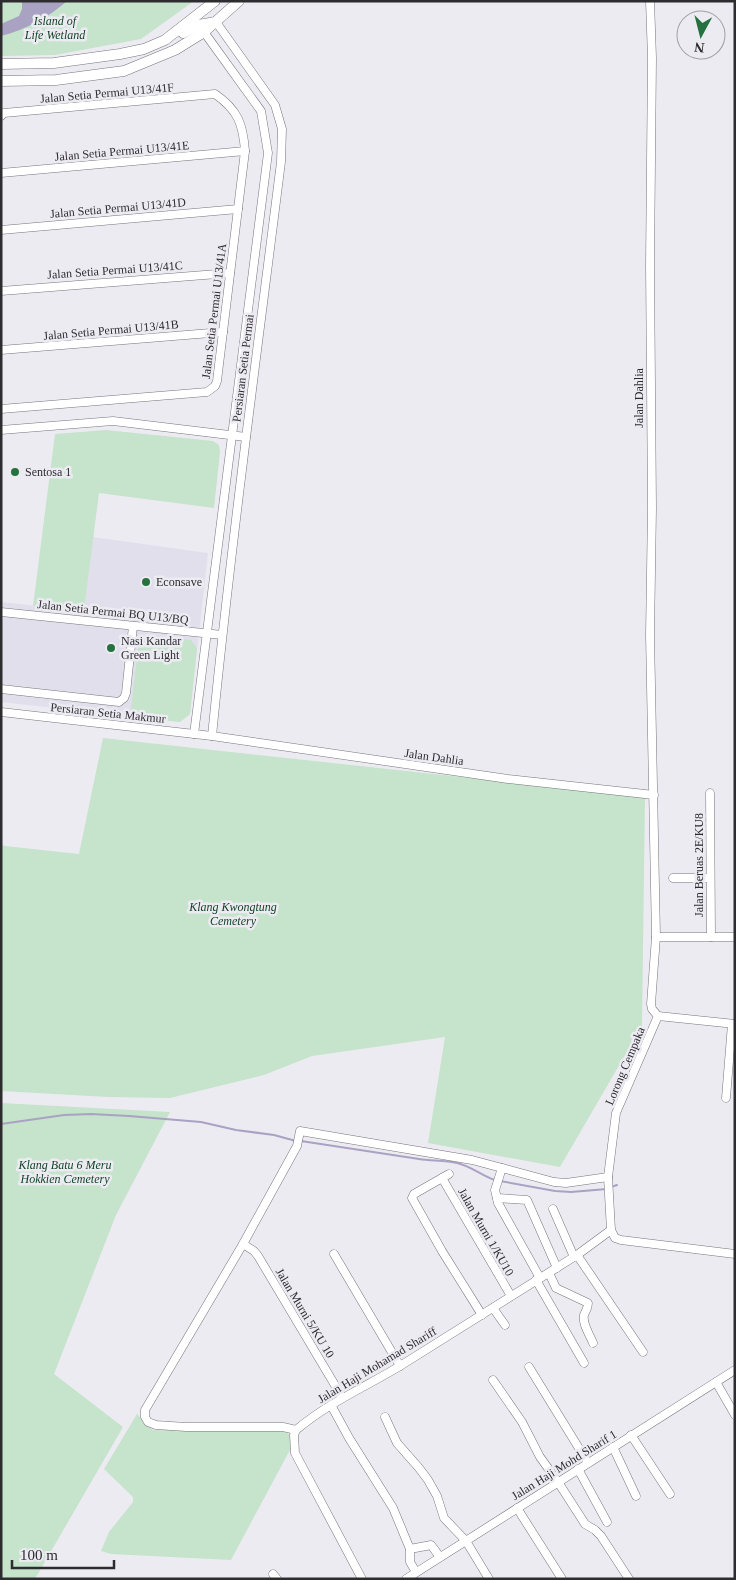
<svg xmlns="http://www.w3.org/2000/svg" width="736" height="1580" font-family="Georgia,serif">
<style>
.built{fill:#e2dfed}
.green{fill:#c6e3cc}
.water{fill:#a9a2c3}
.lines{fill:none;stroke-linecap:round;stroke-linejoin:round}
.stream{stroke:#a9a2c3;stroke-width:2}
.minor-casing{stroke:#76757b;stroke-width:9}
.major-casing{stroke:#76757b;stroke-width:11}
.minor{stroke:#fff;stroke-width:8}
.major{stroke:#fff;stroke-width:10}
.poi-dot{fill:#25713f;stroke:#edebf2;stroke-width:2}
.labels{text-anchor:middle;stroke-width:5;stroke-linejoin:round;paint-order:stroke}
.park-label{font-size:12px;font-style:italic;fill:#0b3f1f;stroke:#edebf2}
.street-label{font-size:12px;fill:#2d2c2f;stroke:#edebf2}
.poi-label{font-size:12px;fill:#2d2c2f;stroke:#edebf2;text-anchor:start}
</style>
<rect width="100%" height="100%" fill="#edebf2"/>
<!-- built -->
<path class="built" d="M93,537L208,553L190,714L180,722L1,702V602L84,611Z"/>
<!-- green -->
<g class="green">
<path d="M1,1H194L141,39L55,55L1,56Z"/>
<path d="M106,430L213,441L219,445L220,452L214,508L99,493L84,611L33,606L55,434Z"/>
<path d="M144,635L191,640L197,648L190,714L180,722L130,717L139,640Z"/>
<path d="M103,738L645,797L642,1026L560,1167L428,1143L445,1037L312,1056L264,1075L170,1098L108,1097L1,1091V844L5,846L79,854Z"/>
<path d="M1,1103L170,1112L116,1215L54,1374L123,1427L35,1579H1Z"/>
<path d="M137,1414L153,1430H282L289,1434L291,1448L231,1560L111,1554L101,1551L109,1532L133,1502V1497L104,1469Z"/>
</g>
<!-- water -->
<path class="water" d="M22,1H67C49,17 25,30 1,36V24L19,16L22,9Z"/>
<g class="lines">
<!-- stream -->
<g class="stream">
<path d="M1,1124L64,1115L91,1114L129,1116L201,1122L236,1130L274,1135L296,1141"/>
<path d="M301,1141C340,1147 379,1153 419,1159C431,1161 445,1160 457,1163C471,1166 482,1176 495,1180"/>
<path d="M500,1181L555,1191L571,1192L607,1189"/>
<path d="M611,1187L617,1185"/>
</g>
<defs>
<g id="minor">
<path d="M650,1L652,58L650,265L652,508L650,635L656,937L651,1004L652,1009L658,1016"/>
<path d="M1,116L4,113L215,94C238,110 243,124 245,151L217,381L215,386L207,392L1,409"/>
<path d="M1,173L245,151"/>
<path d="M1,230L238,209"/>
<path d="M1,291L230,273"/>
<path d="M1,350L223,332"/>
<path d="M1,430L113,421L246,437"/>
<path d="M1,612L222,635"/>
<path d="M1,689L119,702L124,698L126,693L133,626"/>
<path d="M1,712L212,736L508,779L654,795"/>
<path d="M194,734L268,153L261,111L204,32"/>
<path d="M212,736C231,544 257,353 281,162L282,129L275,105L216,22"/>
<path d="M710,793L711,937"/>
<path d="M673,878H710"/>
<path d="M656,937H735"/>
<path d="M658,1016L616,1113L608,1177L611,1230L615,1238L621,1240L735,1254"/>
<path d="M658,1016L735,1024"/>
<path d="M726,1098L732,1024"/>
<path d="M502,1168L495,1190L498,1203L540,1278"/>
<path d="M449,1174L414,1194L412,1198L442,1251L482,1315"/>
<path d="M442,1178L511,1296"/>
<path d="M497,1198L527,1200L557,1268"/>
<path d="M553,1209L574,1257"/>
<path d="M243,1244L254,1251L258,1256L342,1397"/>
<path d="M334,1254L400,1366"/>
<path d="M577,1255L643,1352"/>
<path d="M549,1273L556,1288L588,1303C588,1309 586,1310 584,1315C582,1324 590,1335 593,1343"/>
<path d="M536,1280L584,1363"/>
<path d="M493,1308L505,1325"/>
<path d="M529,1367L588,1463"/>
<path d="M493,1380L522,1422L540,1457L558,1482L585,1524L595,1530L601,1536L629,1579"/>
<path d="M716,1382L735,1415"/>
<path d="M331,1405L349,1438L393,1508L410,1549V1562L416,1572"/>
<path d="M385,1417L397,1443L419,1468L428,1480L437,1496L444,1518L466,1541L489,1579"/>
<path d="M296,1430L283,1427H186L156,1425L148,1422L145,1417V1410L243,1244L297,1146L300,1131L472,1160L554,1182L566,1183L608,1177"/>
<path d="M631,1435L670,1494"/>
<path d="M613,1447L636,1496"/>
<path d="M578,1469L607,1522"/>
<path d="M517,1508L562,1579"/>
<path d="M410,1549L431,1545L440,1557"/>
<path d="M273,1574L277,1579"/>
<path d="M362,1579L295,1453L294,1435L296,1430C328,1403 365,1387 400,1366L577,1255L611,1230"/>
<path d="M406,1579L735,1370"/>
</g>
<g id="major">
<path d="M183,33L198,25L216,22"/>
<path d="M1,64L54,63L120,54L144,49L165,40L215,1"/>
<path d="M1,81L56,80L124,71L175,50L204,32L239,1"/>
</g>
</defs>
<!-- minor casing -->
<use href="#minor" class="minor-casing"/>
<!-- major casing -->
<use href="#major" class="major-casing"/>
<!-- minor -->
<use href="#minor" class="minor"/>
<!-- major -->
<use href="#major" class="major"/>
</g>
<!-- markers -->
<g class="poi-dot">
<circle cx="15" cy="472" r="5"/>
<circle cx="146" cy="582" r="5"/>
<circle cx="111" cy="648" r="5"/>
</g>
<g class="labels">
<!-- park labels -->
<g class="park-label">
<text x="55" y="25">Island of<tspan x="55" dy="14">Life Wetland</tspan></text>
<text x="233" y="911">Klang Kwongtung<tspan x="233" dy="14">Cemetery</tspan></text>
<text x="65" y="1169">Klang Batu 6 Meru<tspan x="65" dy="14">Hokkien Cemetery</tspan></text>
</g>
<!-- street labels -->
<g class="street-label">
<text transform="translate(107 93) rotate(-5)" y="4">Jalan Setia Permai U13/41F</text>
<text transform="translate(122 151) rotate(-5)" y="4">Jalan Setia Permai U13/41E</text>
<text transform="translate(118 208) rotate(-5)" y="4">Jalan Setia Permai U13/41D</text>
<text transform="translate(115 270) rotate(-4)" y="4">Jalan Setia Permai U13/41C</text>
<text transform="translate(214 311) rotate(-83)" y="4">Jalan Setia Permai U13/41A</text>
<text transform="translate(111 330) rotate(-5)" y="4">Jalan Setia Permai U13/41B</text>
<text transform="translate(243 368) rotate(-83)" y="4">Persiaran Setia Permai</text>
<text transform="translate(639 398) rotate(-90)" y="4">Jalan Dahlia</text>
<text transform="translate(113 612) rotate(6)" y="4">Jalan Setia Permai BQ U13/BQ</text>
<text transform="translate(108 713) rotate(6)" y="4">Persiaran Setia Makmur</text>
<text transform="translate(434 757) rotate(8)" y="4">Jalan Dahlia</text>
<text transform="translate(699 865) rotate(-90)" y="4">Jalan Beruas 2E/KU8</text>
<text transform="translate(625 1066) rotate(-67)" y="4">Lorong Cempaka</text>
<text transform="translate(486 1232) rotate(60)" y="4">Jalan Murni 1/KU10</text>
<text transform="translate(305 1313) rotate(59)" y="4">Jalan Murni 5/KU 10</text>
<text transform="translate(377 1365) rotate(-31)" y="4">Jalan Haji Mohamad Shariff</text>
<text transform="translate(564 1465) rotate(-32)" y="4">Jalan Haji Mohd Sharif 1</text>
</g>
<!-- poi labels -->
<g class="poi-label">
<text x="25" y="476">Sentosa 1</text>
<text x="156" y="586">Econsave</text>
<text x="121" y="645">Nasi Kandar<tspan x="121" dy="14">Green Light</tspan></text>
</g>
</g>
<!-- border -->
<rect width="736" height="1580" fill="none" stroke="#2d2c2f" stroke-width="5"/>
<!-- north arrow -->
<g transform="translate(701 35) rotate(187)"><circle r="24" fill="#edebf2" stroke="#a09fa4"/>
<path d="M0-4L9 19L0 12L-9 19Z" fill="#25713f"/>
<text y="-8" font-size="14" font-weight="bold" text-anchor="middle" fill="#2d2c2f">N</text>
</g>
<!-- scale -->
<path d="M12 1560v8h102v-8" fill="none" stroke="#2d2c2f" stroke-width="2.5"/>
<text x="20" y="1560" font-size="15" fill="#2d2c2f" stroke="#edebf2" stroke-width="4" paint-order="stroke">100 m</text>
</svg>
